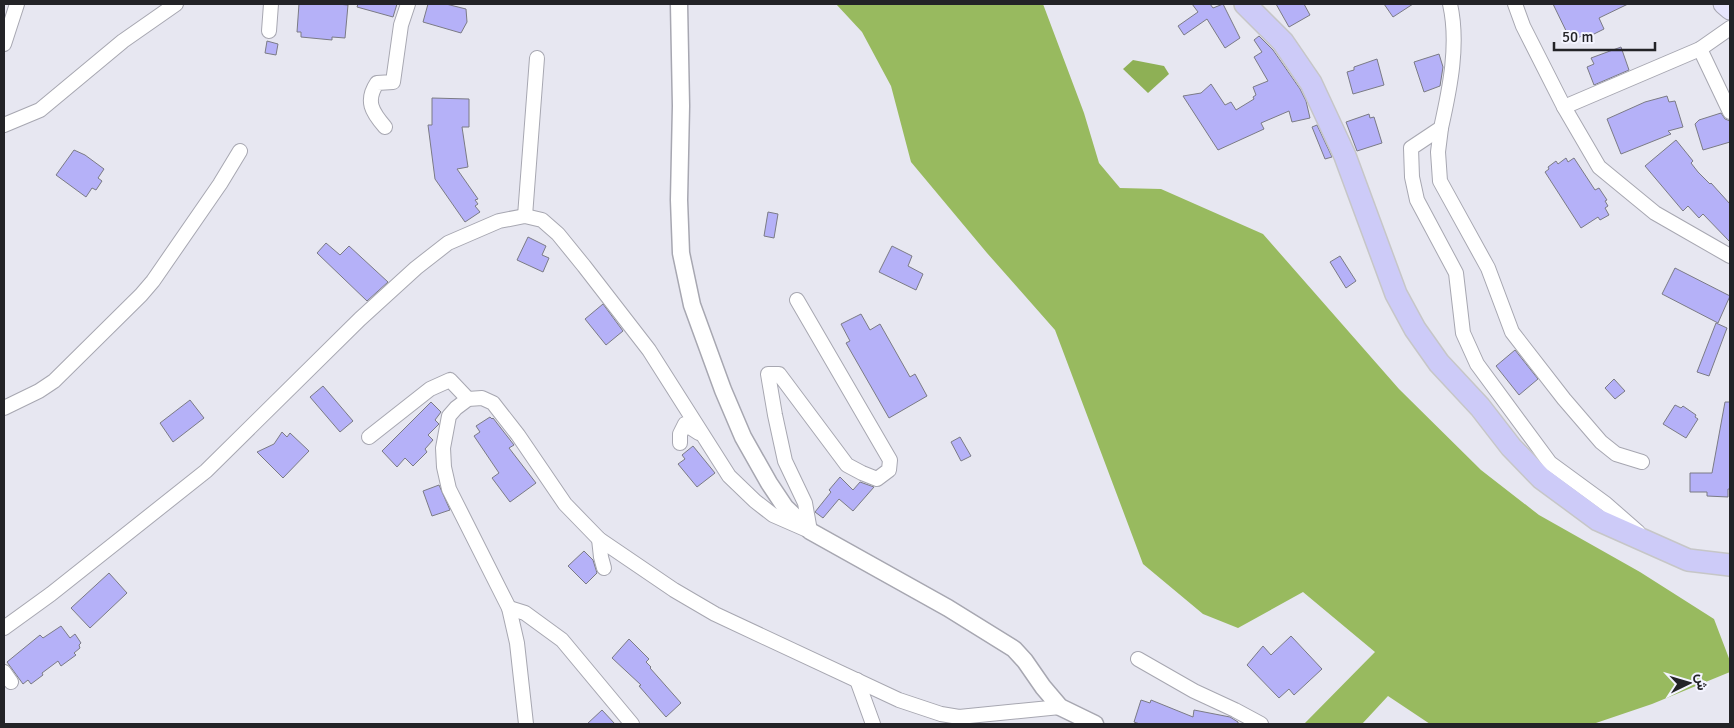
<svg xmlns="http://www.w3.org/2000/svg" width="1734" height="728" font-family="Signika,Vazirmatn,sans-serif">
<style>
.forest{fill:#98ba5f}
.water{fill:#8eb055}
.building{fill:#b5b1f8;stroke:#7b7b85}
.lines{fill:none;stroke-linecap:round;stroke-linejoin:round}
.minor-casing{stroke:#a7a7b1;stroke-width:16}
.tertiary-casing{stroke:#a7a7b1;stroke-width:19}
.secondary-casing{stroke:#a7a7b1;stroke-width:21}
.primary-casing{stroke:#c6c6c7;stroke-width:24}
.minor{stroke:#fff;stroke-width:14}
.tertiary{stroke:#fff;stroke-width:16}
.secondary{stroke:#e6e5fc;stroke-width:19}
.primary{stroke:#cdcbf8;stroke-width:21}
</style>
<rect width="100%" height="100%" fill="#e7e7f1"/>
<!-- forest -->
<path class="forest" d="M836,4H1043L1084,113L1099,163L1120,188L1161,189L1263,234L1399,389L1481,470L1539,515L1640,572L1714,619L1730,661V672L1652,704L1593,724H1430L1388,696L1362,724H1304L1375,652L1303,592L1238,628L1203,614L1143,564L1055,330L987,253L911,162L891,86L862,32Z"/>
<!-- water -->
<path class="water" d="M1133,60L1164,66L1169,74L1148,93L1123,69Z"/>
<!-- building -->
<g class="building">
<path d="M299,4H337L348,5L345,38L332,37V40L301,37V32H297Z"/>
<path d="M358,4H397L393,17L357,7Z"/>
<path d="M428,4H446L466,9L467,22L461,33L423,22Z"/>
<path d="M1192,4H1210L1213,8L1223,4L1240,38L1225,48L1207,19L1184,35L1178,26L1198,12Z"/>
<path d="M1276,4H1304L1310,15L1289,27Z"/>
<path d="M1384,4H1413L1393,17Z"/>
<path d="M1553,4H1628L1599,18L1604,29L1588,37L1586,34L1571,41Z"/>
<path d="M1259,36L1273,50L1300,89L1306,101L1310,118L1292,122L1289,111L1261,123L1264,129L1218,150L1183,96L1201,93L1211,84L1225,105L1231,102L1236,110L1254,99L1253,97L1256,95L1253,87L1268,81L1254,57L1262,52L1254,40Z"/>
<path d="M267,41L278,44L276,55L265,53Z"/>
<path d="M1621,47L1629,70L1594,85L1587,67L1594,64L1591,58Z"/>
<path d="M1439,54L1443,67L1440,86L1424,92L1414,62Z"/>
<path d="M1377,59L1384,85L1353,94L1347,72L1354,70V67Z"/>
<path d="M1667,96L1669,102L1675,101L1683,127L1668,131L1671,134L1621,154L1607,119L1645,102Z"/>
<path d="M432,98L469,99V127H462L468,167L457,169L478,199L475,200L478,204L475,206L480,212L465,222L435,179L428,125H432Z"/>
<path d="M1721,113L1725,119L1730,121V142L1703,150L1695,124L1699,120Z"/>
<path d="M1369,114L1370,118L1374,117L1382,143L1357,151L1346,122Z"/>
<path d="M1317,125L1332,157L1325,159L1312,127Z"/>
<path d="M1676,140L1693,161L1691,163L1698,172L1710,184L1711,183L1730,204V242L1703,214L1699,218L1688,206L1683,211L1645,166Z"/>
<path d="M74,150L85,155L104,169L98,178L102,181L96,190L92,188L86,197L56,175Z"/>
<path d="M1566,158L1568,162L1574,158L1595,190L1599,188L1607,200L1605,201L1608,206L1605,208L1609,215L1600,220L1598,217L1581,228L1545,172L1549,169L1548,167L1556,161L1558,164Z"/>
<path d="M768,212L778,214L774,238L764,236Z"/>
<path d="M528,237L546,246L542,255L549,258L543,272L517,260Z"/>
<path d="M326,243L340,255L349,246L388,282L367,301L317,253Z"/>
<path d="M892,246L912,256L908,266L923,274L916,290L879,272Z"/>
<path d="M1340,256L1356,281L1346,288L1330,262Z"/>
<path d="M1675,268L1730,296L1718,323L1662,294Z"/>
<path d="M603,304L623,331L606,345L585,319Z"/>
<path d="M861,314L870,330L880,324L910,377L915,374L927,396L889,418L846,343L850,341L841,324Z"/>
<path d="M1716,323L1727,328L1709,376L1697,372Z"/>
<path d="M1515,350L1538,379L1519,395L1496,366Z"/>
<path d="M1614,379L1625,391L1615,399L1605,388Z"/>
<path d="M323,386L353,421L340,432L310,397Z"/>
<path d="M190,400L204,418L173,442L160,423Z"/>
<path d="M431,402L441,412L435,420L439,424L428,435L433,440L425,449L427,452L413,466L405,458L397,467L382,451Z"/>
<path d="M1725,402H1730V489H1728V497L1707,496V492H1690V473H1712Z"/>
<path d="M1675,405L1681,408L1683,406L1696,415L1695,417L1698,419L1686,438L1663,424Z"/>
<path d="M490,417L492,419L493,418L514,445L509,448L536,483L510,502L492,478L499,473L474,436L480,432L476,426Z"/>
<path d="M282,432L287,437L290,433L309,451L283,478L257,452L274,444Z"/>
<path d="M960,437L971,456L961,461L951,442Z"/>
<path d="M693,446L715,473L697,487L678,464L685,459L682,455Z"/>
<path d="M840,477L853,490L860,482L874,487L853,511L839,499L823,518L815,512L831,492L829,490Z"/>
<path d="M439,485L450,510L432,516L423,491Z"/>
<path d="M584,551L593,560L597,573L586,584L568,566Z"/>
<path d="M109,573L127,593L90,628L71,608Z"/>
<path d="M61,626L70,638L75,634L81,643L79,645L80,648L74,653L76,655L61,666L58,661L42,673L43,675L31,684L28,680L23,684L7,662L40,635L43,638Z"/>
<path d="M1291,636L1322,669L1294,695L1289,689L1279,698L1247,665L1263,646L1271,655Z"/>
<path d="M629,639L649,659L646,662L651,667L650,668L681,703L666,717L639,686L641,685L612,658Z"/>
<path d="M1141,700L1150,703L1151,700L1193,717L1194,710L1230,717L1238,722V724H1140L1134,722Z"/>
<path d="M602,710L615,724H587Z"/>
</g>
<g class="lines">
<defs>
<g id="minor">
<path d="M1450,4C1459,44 1450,88 1441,128L1411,148L1412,177L1417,200L1456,273L1463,333L1477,364L1550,463L1606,504L1638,532"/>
<path d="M1515,4L1523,26L1564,107L1599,167L1655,213L1730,256"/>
<path d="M269,31L271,4"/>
<path d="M4,44L17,4"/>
<path d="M1700,49L1730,112"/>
<path d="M1564,107L1700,49L1730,28"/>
<path d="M4,125L40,110L123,41L176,4"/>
<path d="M385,127C372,112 365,101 377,83L393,82L401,25L408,4"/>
<path d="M1441,128L1438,152L1440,181L1488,268L1512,332L1564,399L1601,442L1616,454L1642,462"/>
<path d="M525,216L537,58"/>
<path d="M797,300L890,460L889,470L877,479L862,473L847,465L779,374H768L775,415L785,461L805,503L810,531"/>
<path d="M4,408L39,391L54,381L141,295L153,281L220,184L240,151"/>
<path d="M369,437L430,389L450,380L468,399"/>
<path d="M680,443V434L685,424L699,433"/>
<path d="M599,539L601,557L604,568"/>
<path d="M509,608L525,613L562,640L632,724"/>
<path d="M4,628L51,594L206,471L360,319L416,268L448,243L499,221L525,216L542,220L558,234L584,266L649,350L729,476L755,501L773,515L805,529"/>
<path d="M1138,659L1194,691L1235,710L1261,724"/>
<path d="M4,672L11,682"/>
<path d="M857,680L873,724"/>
<path d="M526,724L517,643L509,608L449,489L444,467L443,448L449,416L456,408L468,399L482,398L493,403L518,435L565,504L599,539L674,590L715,614L899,700L941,714L959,717L1060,707"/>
</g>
<path id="tertiary" d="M679,4L681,106L679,200L681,253L692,305L723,390L743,437L769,483L785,507L810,531L948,608L1014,649L1025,661L1043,687L1060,707L1095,724"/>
<path id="secondary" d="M1723,4L1730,10"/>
<path id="primary" d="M1245,4L1283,42L1311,83L1345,156L1396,294L1415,329L1439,363L1480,407L1511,447L1541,478L1598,520L1688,560L1730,565"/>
</defs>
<!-- minor casing -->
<use href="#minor" class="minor-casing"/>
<!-- tertiary casing -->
<use href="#tertiary" class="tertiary-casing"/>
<!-- secondary casing -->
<use href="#secondary" class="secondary-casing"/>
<!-- primary casing -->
<use href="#primary" class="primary-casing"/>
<!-- minor -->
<use href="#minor" class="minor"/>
<!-- tertiary -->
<use href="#tertiary" class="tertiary"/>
<!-- secondary -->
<use href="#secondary" class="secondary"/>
<!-- primary -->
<use href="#primary" class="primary"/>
</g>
<!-- border -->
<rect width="1734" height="728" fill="none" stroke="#232327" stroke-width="10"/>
<!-- north arrow -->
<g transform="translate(1689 683) rotate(85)" stroke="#f4f4ff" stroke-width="4" paint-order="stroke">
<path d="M0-4L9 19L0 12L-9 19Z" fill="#232327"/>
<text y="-8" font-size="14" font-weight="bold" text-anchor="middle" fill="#232327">ش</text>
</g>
<!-- scale -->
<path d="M1554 42v8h101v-8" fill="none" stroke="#232327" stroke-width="2.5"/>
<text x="1562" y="42" font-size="15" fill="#232327" stroke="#f4f4ff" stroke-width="4" paint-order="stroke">50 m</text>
</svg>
